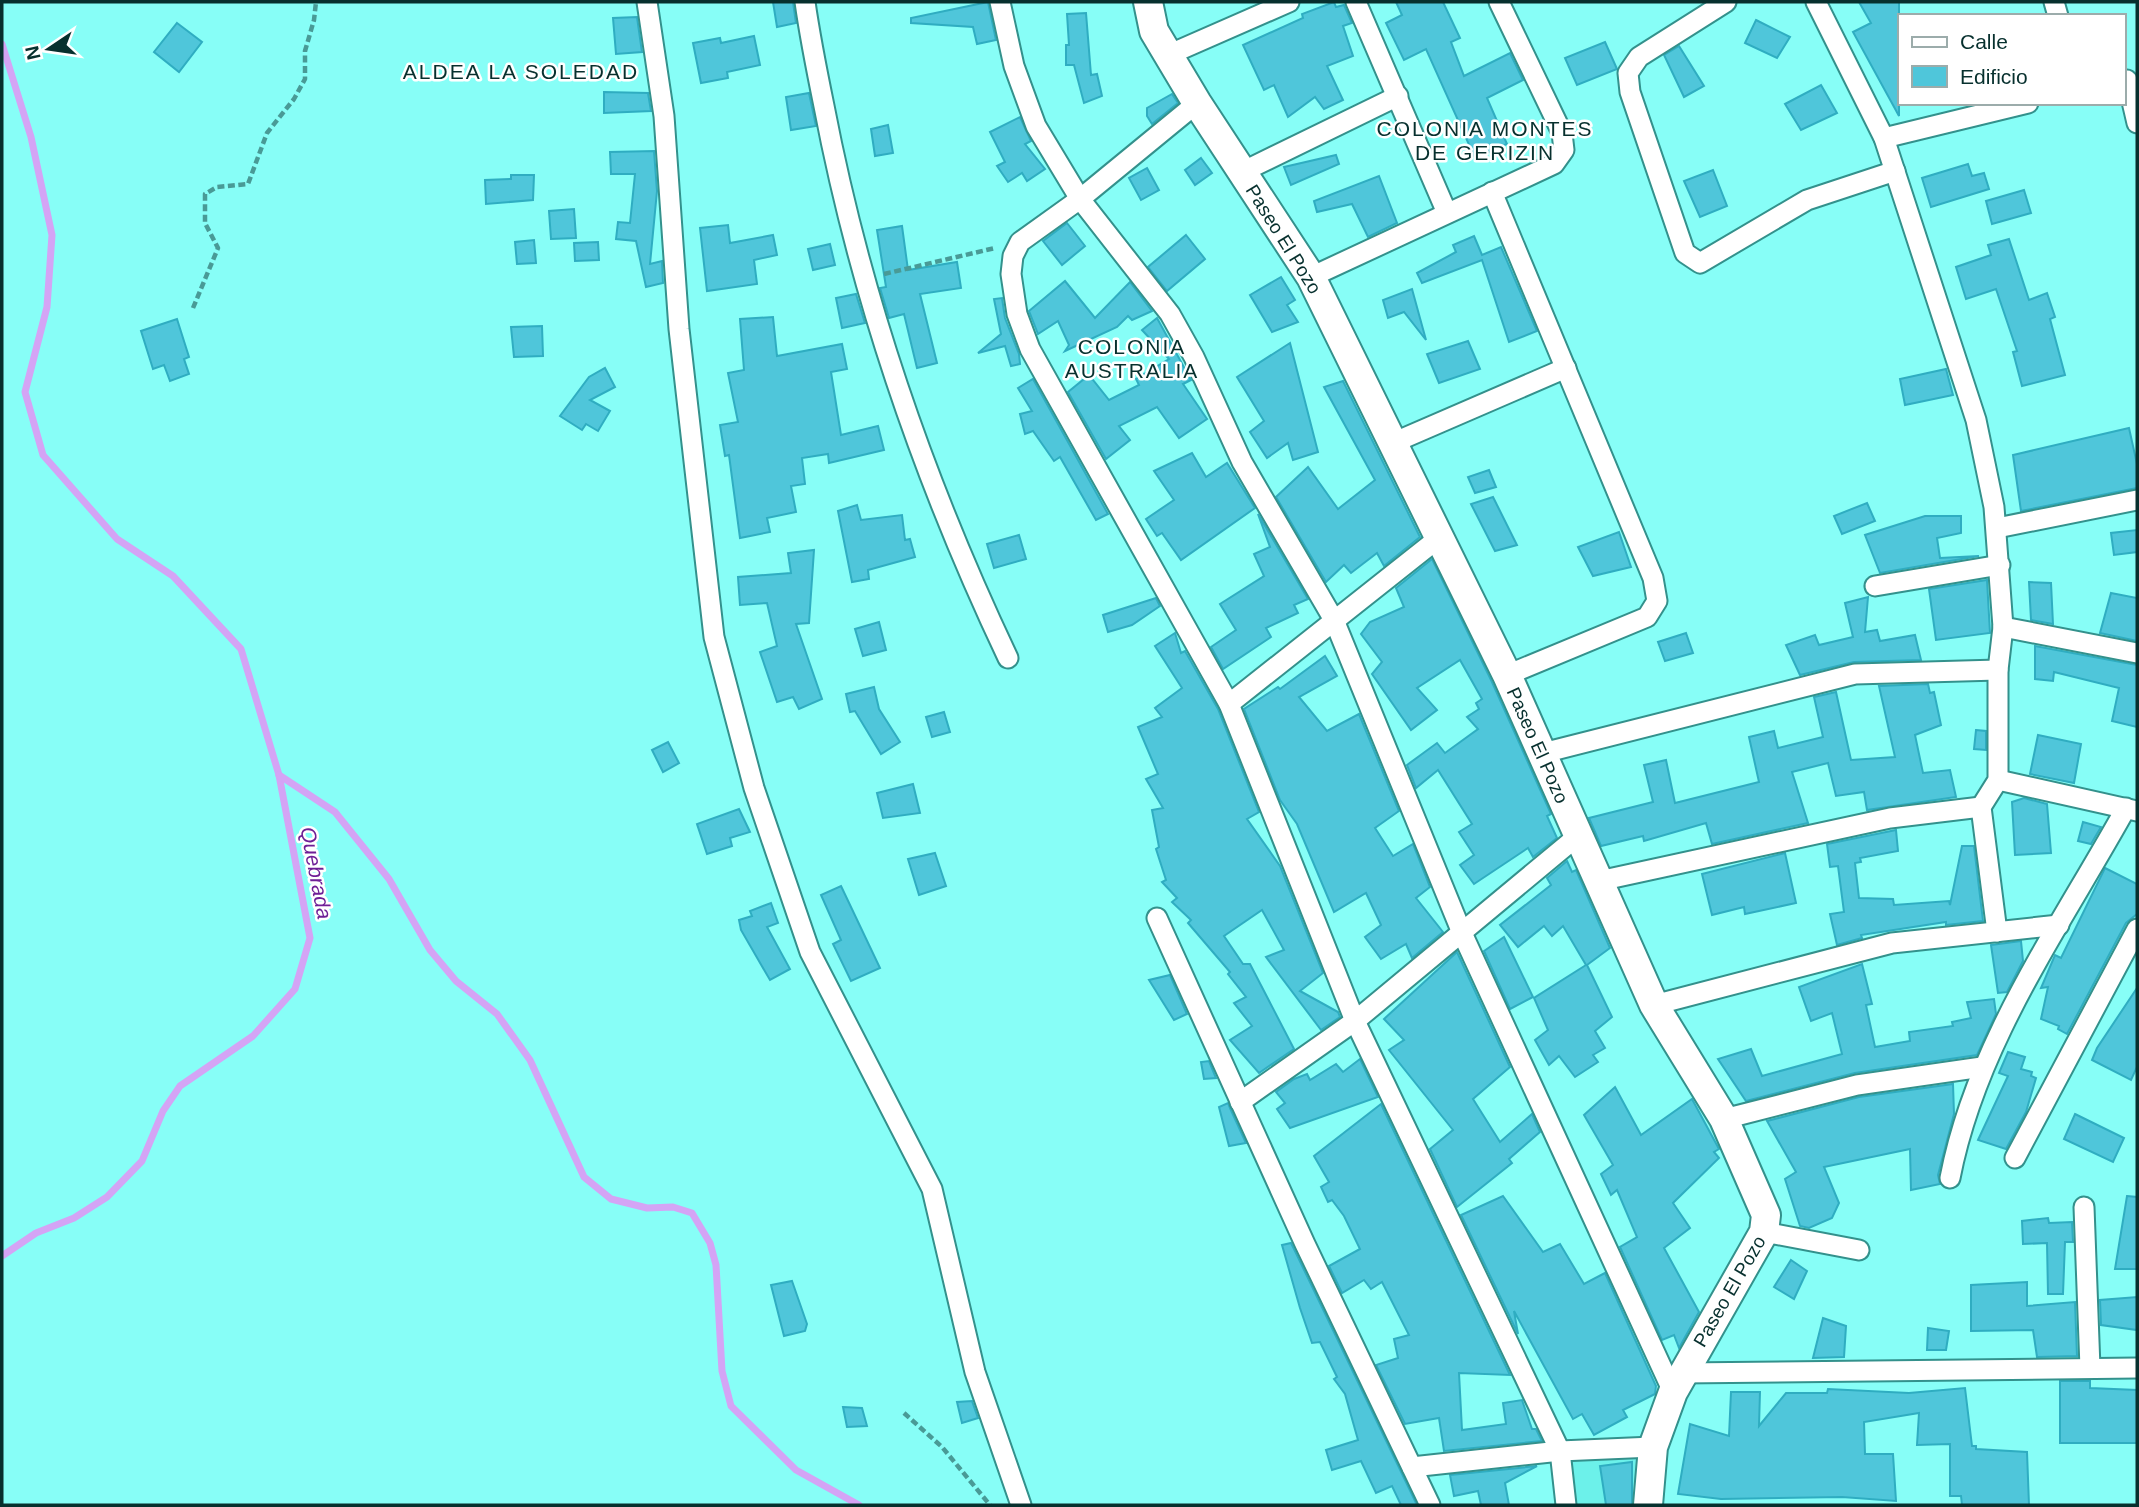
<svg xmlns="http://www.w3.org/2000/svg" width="2139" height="1507" font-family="Helvetica,sans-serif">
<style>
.built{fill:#6cf1ea}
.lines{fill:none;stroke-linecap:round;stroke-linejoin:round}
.stream{stroke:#d4a4f5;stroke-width:7}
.building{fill:#4fc6da;stroke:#2fadc1;stroke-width:2}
.street-casing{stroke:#33918c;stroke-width:23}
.secondary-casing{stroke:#33918c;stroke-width:32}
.path{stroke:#499a96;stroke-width:4.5;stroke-dasharray:7 3.5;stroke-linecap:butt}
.street{stroke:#fff;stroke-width:19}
.secondary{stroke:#fff;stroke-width:28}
.labels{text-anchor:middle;stroke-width:5;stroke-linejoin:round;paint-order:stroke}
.street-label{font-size:19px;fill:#07302e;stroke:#fff}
.neighbourhood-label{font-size:21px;letter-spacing:2px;fill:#07302e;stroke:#fff}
.water-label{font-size:21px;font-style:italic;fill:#6e1f96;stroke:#fff}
</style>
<rect width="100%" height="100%" fill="#87fef7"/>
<!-- built -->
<path class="built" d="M1639,1459L1637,1505H1568L1562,1460Z"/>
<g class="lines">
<!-- stream -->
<g class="stream">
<path d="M2,44L31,137L52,235L47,307L25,392L43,455L117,539L173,576L241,649L279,775L310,938L295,989L253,1036L180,1086L163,1111L142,1161L107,1197L74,1218L36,1233L2,1256"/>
<path d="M279,775L335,812L389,879L430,950L456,981L497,1014L530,1060L584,1177L611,1199L647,1208L673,1207L692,1213L710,1243L716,1265L722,1371L731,1406L796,1470L859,1505"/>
</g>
</g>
<!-- building -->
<g class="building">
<path d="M773,2H793L796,23L777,27Z"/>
<path d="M988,2L996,40L977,44L973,27L911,23V18Z"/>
<path d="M1334,2L1336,7L1344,5L1352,23L1343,26L1353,56L1327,66L1343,100L1324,109L1315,97L1288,117L1274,85L1264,90L1243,45L1303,18L1302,14Z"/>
<path d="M1396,2H1443L1460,38L1451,42L1464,76L1510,53L1523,80L1487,98L1507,144L1475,158L1426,49L1404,60L1386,23L1402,15Z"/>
<path d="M1859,2H1899V116L1853,32L1871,23Z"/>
<path d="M1086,13L1091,75L1097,74L1102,96L1084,103L1074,65H1066V45H1069L1067,14Z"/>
<path d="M637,17L642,52L616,54L613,18Z"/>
<path d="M1756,20L1790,37L1777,58L1745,43Z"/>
<path d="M177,23L202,42L179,72L154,52Z"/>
<path d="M754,36L760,65L727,72L728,78L701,83L693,43L720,38L721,43Z"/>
<path d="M1605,42L1617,69L1577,85L1565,58Z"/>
<path d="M1679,46L1704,86L1684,97L1664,55Z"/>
<path d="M1821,85L1837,113L1801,130L1785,104Z"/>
<path d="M604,92L648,93L651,111L604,113Z"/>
<path d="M809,93L816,126L791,130L786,97Z"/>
<path d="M1172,94L1178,103L1152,124L1147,116V108Z"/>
<path d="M1020,117L1031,141L1025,144L1045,169L1027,181L1022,173L1008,182L997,166L1005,162L990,132Z"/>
<path d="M888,125L893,153L875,156L871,129Z"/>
<path d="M654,151L657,191L650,264L662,261L663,283L646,287L636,241L616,239L618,222L630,223L635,174H611L610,152Z"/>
<path d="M1336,155L1339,164L1291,185L1284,167Z"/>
<path d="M1201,158L1212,173L1195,185L1185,170Z"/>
<path d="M1968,164L1972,176L1984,173L1989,189L1931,207L1922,178Z"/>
<path d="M1147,168L1159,190L1141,200L1129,178Z"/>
<path d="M1713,170L1727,206L1700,217L1684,181Z"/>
<path d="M511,175H534L533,200L486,204L485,180L511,179Z"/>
<path d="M1379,176L1397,223L1368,237L1352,204L1317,212L1314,201Z"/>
<path d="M2024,190L2031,213L1992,224L1986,201Z"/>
<path d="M574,209L576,238L551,239L549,211Z"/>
<path d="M1067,223L1085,246L1062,265L1043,241Z"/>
<path d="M728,225L730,243L773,235L777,255L754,260L757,284L707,291L700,228Z"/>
<path d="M902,226L908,270L957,262L961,288L920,294L937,363L917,368L904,314L889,318L880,288L886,287L877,230Z"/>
<path d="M1186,235L1205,259L1167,291L1148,267Z"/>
<path d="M1474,236L1482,255L1501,247L1537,331L1509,342L1482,260L1422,283L1417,273L1456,252L1453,245Z"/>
<path d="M2009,239L2029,300L2047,293L2055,317L2050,319L2065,375L2022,386L2013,352L2017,351L1996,289L1966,299L1956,267L1991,255L1988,245Z"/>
<path d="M534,240L536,263L517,264L515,242Z"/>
<path d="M598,242L599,260L575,261L574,243Z"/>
<path d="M830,244L835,265L813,270L808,249Z"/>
<path d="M1281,277L1295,300L1287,305L1298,322L1272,332L1250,295Z"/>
<path d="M1065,281L1095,318L1130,282L1152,311L1132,320L1128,316L1117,327L1065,351L1069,345L1058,321L1038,334L1029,311Z"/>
<path d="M1412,289L1426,340L1404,312L1388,318L1383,300Z"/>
<path d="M856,294L865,323L842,328L836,298Z"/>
<path d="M1002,298L1005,318L1019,354L1020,364L1011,366L1005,346L978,353L1001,334L994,299Z"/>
<path d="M773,317L777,356L842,344L847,369L831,372L841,435L878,426L884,450L829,463L828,454L802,458L805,484L791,486L796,512L767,518L770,532L740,538L729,455L725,456L720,425L738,422L728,373L744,370L740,319Z"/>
<path d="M1157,318L1191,380L1183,384L1207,419L1179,438L1157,407L1119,426L1130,440L1106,459L1068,392L1089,375L1109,400L1139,385L1136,379L1169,359L1142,330Z"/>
<path d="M177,319L189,357L184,359L189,374L170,381L164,365L153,369L141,331Z"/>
<path d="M542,326L543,356L514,357L511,327Z"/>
<path d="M1468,341L1480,369L1439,383L1427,354Z"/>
<path d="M1290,343L1318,452L1293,460L1288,443L1267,458L1250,432L1264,421L1237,377Z"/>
<path d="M605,368L615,387L590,400L610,411L598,431L586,424L582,430L560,416L589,377Z"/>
<path d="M1946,369L1953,395L1905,405L1900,379Z"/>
<path d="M1033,379L1108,514L1096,520L1060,457L1054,461L1033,431L1025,434L1020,414L1032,411L1018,388Z"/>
<path d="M1343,381L1420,537L1384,566L1377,553L1351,573L1344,565L1326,582L1276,497L1308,467L1338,509L1375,480L1324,387Z"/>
<path d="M2129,428L2137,464V488L2021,511L2013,455Z"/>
<path d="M1192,453L1206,477L1227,463L1255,508L1181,560L1162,533L1157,536L1146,519L1174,500L1154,471Z"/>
<path d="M1489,470L1496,487L1475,493L1468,477Z"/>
<path d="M1493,497L1517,545L1495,551L1471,504Z"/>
<path d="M1867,503L1875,521L1842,534L1834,516Z"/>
<path d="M857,505L861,520L902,515L905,540L910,539L915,557L868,570L869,579L852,582L838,511Z"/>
<path d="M1258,514L1308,599L1294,605L1298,613L1266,628L1271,637L1223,669L1211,647L1236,630L1220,604L1264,576L1254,554L1270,547Z"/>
<path d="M1925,516H1961V533L1937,538L1940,558L1979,556L1880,573L1865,535Z"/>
<path d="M2137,530V552L2114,555L2111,533Z"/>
<path d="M1619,532L1631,567L1593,576L1578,547Z"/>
<path d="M1019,535L1026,559L994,568L987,544Z"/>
<path d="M814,550L809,623L796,624L822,699L799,709L793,697L777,702L760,652L777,646L767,603L740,605L738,577L791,573L788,553Z"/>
<path d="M1432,559L1492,682L1551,814L1547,816L1557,838L1533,857L1528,848L1474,884L1460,865L1474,855L1459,832L1472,824L1438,770L1416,788L1407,765L1437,743L1445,753L1478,729L1467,717L1479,709L1476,703L1482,699L1460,660L1417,688L1437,710L1411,730L1372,674L1382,662L1361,634L1370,622L1404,607L1396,588Z"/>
<path d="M1987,580L1990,633L1936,640L1929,589Z"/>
<path d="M2029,582L2051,583L2053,624L2031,620Z"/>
<path d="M2111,593L2137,598V641L2100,633Z"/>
<path d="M1868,597L1865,632L1877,630L1880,641L1915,635L1921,660L1854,662L1800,675L1786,645L1815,635L1819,645L1853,637L1845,603Z"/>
<path d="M1156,598L1160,606L1132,625L1108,632L1103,615Z"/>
<path d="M879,622L886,650L863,656L855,629Z"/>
<path d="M1175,633L1181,653L1185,651L1218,709L1259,812L1247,819L1280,866L1323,973L1300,991L1338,1012L1340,1017L1321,1030L1266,957L1284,950L1262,910L1224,936L1243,964H1250L1294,1049L1259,1073L1230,1040L1252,1026L1234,1003L1246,997L1228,974L1230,972L1188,923L1191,920L1172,902L1177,898L1162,882L1166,880L1156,849L1159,847L1152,810L1163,808L1146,779L1158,774L1138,727L1162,717L1155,708L1182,688L1155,646Z"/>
<path d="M1686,633L1693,653L1665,661L1658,642Z"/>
<path d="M2035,646L2137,665V727L2112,721L2119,688L2054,672L2053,681L2035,679Z"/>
<path d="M1325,656L1337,676L1299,697L1327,731L1359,714L1399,811L1375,828L1393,856L1413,844L1430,887L1416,898L1443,932L1412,958L1406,944L1381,959L1365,937L1381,925L1366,893L1334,912L1297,824L1280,800L1244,709L1278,687L1280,689Z"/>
<path d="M1928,684L1930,693L1934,692L1941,725L1915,735L1923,773L1950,770L1956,797L1867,810L1864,792L1836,796L1828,763L1792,772L1808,823L1712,844L1706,823L1644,841L1643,836L1601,846L1589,818L1653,802L1644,765L1666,760L1675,803L1759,782L1749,737L1774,731L1778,748L1823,737L1814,697L1836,692L1851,760L1895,757L1879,686Z"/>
<path d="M874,687L879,709L900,742L881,754L855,711L850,712L846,694Z"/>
<path d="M944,712L950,732L932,737L926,717Z"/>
<path d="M1976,730L1986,731V750L1974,749Z"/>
<path d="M2038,735L2081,744L2074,783L2030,774Z"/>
<path d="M668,742L679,763L663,772L652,750Z"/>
<path d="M913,784L920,813L883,818L877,793Z"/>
<path d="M2024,798L2047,804L2051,853L2015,855L2012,802Z"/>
<path d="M739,809L750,832L730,838L732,846L707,854L697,824Z"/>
<path d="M2083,822L2101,827L2091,844L2078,841Z"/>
<path d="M1896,830L1898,851L1860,858L1861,862L1855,863L1859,898L1893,899L1894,905L1949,901L1950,905L1962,846H1974L1983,921L1946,925V922L1861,935L1862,938L1837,945L1830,914L1844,912L1838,866L1830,867L1827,844Z"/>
<path d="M935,853L946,886L919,895L908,859Z"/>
<path d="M1785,853L1796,903L1745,914L1744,907L1712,915L1702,874Z"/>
<path d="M1567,861L1572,872L1576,870L1610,948L1587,965L1612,1017L1595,1031L1605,1048L1593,1055L1598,1062L1575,1077L1559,1056L1549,1065L1535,1040L1548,1030L1534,998L1586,965L1563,926L1552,936L1544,926L1518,947L1500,925L1551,885L1547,878Z"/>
<path d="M2105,868L2137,884V914L2126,923L2067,1034L2058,1029L2059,1026L2041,1019L2048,987L2041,988L2055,955L2061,958Z"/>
<path d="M841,886L880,968L851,981L833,944L841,940L821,895Z"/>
<path d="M771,903L778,923L767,927L790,969L770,980L741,930L739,920L752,916L750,911Z"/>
<path d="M1504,937L1533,997L1510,1009L1484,951Z"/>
<path d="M2021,941L2023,961L2007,992L1998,993L1991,945Z"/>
<path d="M1457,952L1510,1067L1473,1099L1500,1142L1532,1114L1540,1132L1509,1159L1512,1163L1457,1207L1430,1149L1453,1130L1389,1050L1404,1040L1384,1019Z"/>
<path d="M1862,964L1872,1004L1866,1005L1875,1047L1910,1041L1909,1032L1953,1026L1952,1022L1971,1018L1967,1002L1994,999L1996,1014L1977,1055L1855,1073L1746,1101L1718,1059L1751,1049L1762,1076L1842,1054L1832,1013L1811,1021L1799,987Z"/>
<path d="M1170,975L1187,1014L1174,1020L1149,980Z"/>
<path d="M2137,988V1067L2131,1080L2092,1060L2097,1048Z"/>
<path d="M2008,1052L2025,1057L2021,1069L2032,1072L2031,1076L2036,1078L2026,1112L2006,1149L1978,1140L2008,1076L1999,1073Z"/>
<path d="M1360,1059L1378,1097L1290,1128L1277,1109L1285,1103L1276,1092L1294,1079L1307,1074L1310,1080L1336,1064L1343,1072Z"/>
<path d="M1209,1061L1216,1078L1204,1079L1201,1062Z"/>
<path d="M1953,1084L1954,1114L1938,1175L1940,1184L1911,1190L1910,1149L1824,1167L1839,1203L1832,1218L1809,1228L1800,1226L1785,1179L1796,1172L1767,1121L1859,1097Z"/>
<path d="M1615,1087L1641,1135L1692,1099L1719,1149L1714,1152L1719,1158L1673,1203L1690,1228L1664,1248L1699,1312L1679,1348L1674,1335L1662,1340L1620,1247L1637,1237L1617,1190L1611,1195L1601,1174L1613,1165L1584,1115Z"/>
<path d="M1228,1103L1230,1108L1246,1143L1229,1146L1219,1107Z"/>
<path d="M1381,1104L1510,1375L1459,1373L1462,1430L1506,1424L1503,1403L1522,1400L1532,1429H1536L1542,1441L1444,1451L1439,1418L1405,1424L1376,1365L1398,1358L1394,1339L1409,1335L1382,1282L1371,1289L1364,1280L1342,1293L1329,1266L1360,1249L1344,1216L1332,1200L1328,1202L1321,1187L1329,1182L1314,1156Z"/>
<path d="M2075,1114L2124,1138L2113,1162L2064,1139Z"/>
<path d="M1503,1196L1543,1252L1560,1244L1584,1284L1605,1273L1656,1386L1655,1394L1623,1410L1627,1417L1594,1435L1582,1414L1573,1419L1514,1311L1518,1334L1461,1215Z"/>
<path d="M2127,1196L2137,1197V1269H2115Z"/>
<path d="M2048,1218L2049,1223L2072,1222L2073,1242H2065L2063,1294H2048L2047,1243L2023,1244L2022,1221Z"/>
<path d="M1291,1243L1294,1249L1417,1505H1401L1392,1486L1376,1493L1361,1461L1332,1470L1326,1450L1358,1440L1345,1394L1334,1379L1337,1377L1320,1342L1312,1343L1300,1308L1282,1245Z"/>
<path d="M1791,1260L1807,1271L1794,1299L1774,1287Z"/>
<path d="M792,1281L807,1324L805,1331L784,1336L771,1285Z"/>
<path d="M2027,1282V1306L2075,1302L2077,1356L2037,1357L2033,1330L1971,1331V1285Z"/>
<path d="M2137,1297V1330L2101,1325L2100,1300Z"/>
<path d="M1823,1318L1846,1326L1844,1357L1813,1358Z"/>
<path d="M1928,1328L1949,1331L1946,1350H1927Z"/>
<path d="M2060,1381H2090V1388L2137,1390V1443H2060Z"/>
<path d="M1965,1388L1972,1446H1976V1449L2027,1452L2029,1505H1962L1961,1496H1950V1444L1917,1445L1919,1413L1864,1422L1865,1454H1893L1896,1501L1842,1497L1721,1499L1678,1494L1690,1424L1729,1436L1731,1392H1760L1759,1426L1786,1393H1827L1828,1389L1909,1393Z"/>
<path d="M972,1401L978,1418L962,1423L957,1402Z"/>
<path d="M843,1407L862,1408L867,1426L847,1427Z"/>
<path d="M1632,1462V1505H1606L1600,1466Z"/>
<path d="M1537,1466L1505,1483L1509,1505H1481L1478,1491L1454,1496L1450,1475Z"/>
</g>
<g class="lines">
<defs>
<g id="street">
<path d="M647,2L664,116L679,329L714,637L754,788L810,952L932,1189L975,1372L1021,1505"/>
<path d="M805,2C810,37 817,72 824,106C861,299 924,481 1008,658"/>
<path d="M1000,2L1014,66L1036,126L1080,199L1170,314L1194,357L1242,462L1334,620L1462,933L1673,1392"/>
<path d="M1356,2L1447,213"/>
<path d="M1726,2L1639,57L1628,73L1630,92L1685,253L1700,263L1807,200L1895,171"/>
<path d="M1816,2L1884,138L1976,420L1994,507L2003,627L1998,670V780L1981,807L1997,932"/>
<path d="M2054,2L2058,16"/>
<path d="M1168,55L1289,2"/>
<path d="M2127,80L2137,123"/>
<path d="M1197,103L1080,199L1020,242L1013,256L1011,274L1017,314L1030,349L1229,704L1355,1021L1560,1451L1566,1505"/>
<path d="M1884,138L2028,103"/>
<path d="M1242,172L1398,96"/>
<path d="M1492,192L1653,578L1657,601L1647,617L1507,675"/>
<path d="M1311,277L1554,164L1564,150L1562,133L1499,2"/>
<path d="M1395,442L1566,368"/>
<path d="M1997,528L2137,500"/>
<path d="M1875,586L2000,565"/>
<path d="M2003,627L2137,653"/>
<path d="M1229,704L1440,537"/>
<path d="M1543,753L1855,674L1998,670"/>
<path d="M1998,780L2137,811"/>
<path d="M1599,881L1890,818L1981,807"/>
<path d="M1157,918L1305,1244L1430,1505"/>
<path d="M1654,1005L1892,943L2059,925"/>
<path d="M1240,1102L1355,1021L1579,835"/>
<path d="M1724,1119L1857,1085L1982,1067"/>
<path d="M2015,1158L2137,929"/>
<path d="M1950,1178C1976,1043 2060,927 2126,808"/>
<path d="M2084,1207L2090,1368"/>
<path d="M1764,1232L1859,1250"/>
<path d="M1681,1373L2137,1368"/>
<path d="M1412,1467L1560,1451L1653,1447"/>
</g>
<path id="secondary" d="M1148,2L1154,31L1197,103L1311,277L1507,675L1654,1005L1724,1119L1766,1215L1764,1232L1673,1392L1653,1447L1648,1505"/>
</defs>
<!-- street casing -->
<use href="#street" class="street-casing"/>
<!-- secondary casing -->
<use href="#secondary" class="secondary-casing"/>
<!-- path -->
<g class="path">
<path d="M884,274L995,248"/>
<path d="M193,308L218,248L205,223V194L217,187L248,184L267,133L294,99L305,79V51L314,20L316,2"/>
<path d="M904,1413L942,1447L990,1505"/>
</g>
<!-- street -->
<use href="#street" class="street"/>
<!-- secondary -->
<use href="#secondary" class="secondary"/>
</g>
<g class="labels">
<!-- street labels -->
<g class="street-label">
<text transform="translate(1284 239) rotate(58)" y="7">Paseo El Pozo</text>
<text transform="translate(1538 745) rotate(66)" y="7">Paseo El Pozo</text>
<text transform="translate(1729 1291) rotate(-60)" y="7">Paseo El Pozo</text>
</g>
<!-- neighbourhood labels -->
<g class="neighbourhood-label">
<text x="521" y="79">ALDEA LA SOLEDAD</text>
<text x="1485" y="136">COLONIA MONTES<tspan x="1485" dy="24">DE GERIZIN</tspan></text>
<text x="1132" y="354">COLONIA<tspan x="1132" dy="24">AUSTRALIA</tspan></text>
</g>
<!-- water labels -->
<g class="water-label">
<text transform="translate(316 873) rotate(79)" y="7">Quebrada</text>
</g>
</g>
<!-- border -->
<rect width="2139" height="1507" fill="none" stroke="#07302e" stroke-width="7"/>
<!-- legend -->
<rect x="1898" y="14" width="228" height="91" fill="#ffffff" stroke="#9cacab" stroke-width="2"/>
<rect x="1912" y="37" width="35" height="10" fill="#ffffff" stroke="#9cacab" stroke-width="2"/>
<text x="1960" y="49" font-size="21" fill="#07302e">Calle</text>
<rect x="1912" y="66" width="35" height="21" fill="#4fc6da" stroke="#9cacab" stroke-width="2"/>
<text x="1960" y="84" font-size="21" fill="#07302e">Edificio</text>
<!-- north arrow -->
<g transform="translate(49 49) rotate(257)" stroke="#ffffff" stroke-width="5" paint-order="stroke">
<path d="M0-5L12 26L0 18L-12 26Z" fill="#07302e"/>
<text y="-10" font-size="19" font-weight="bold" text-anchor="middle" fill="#07302e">N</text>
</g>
</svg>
